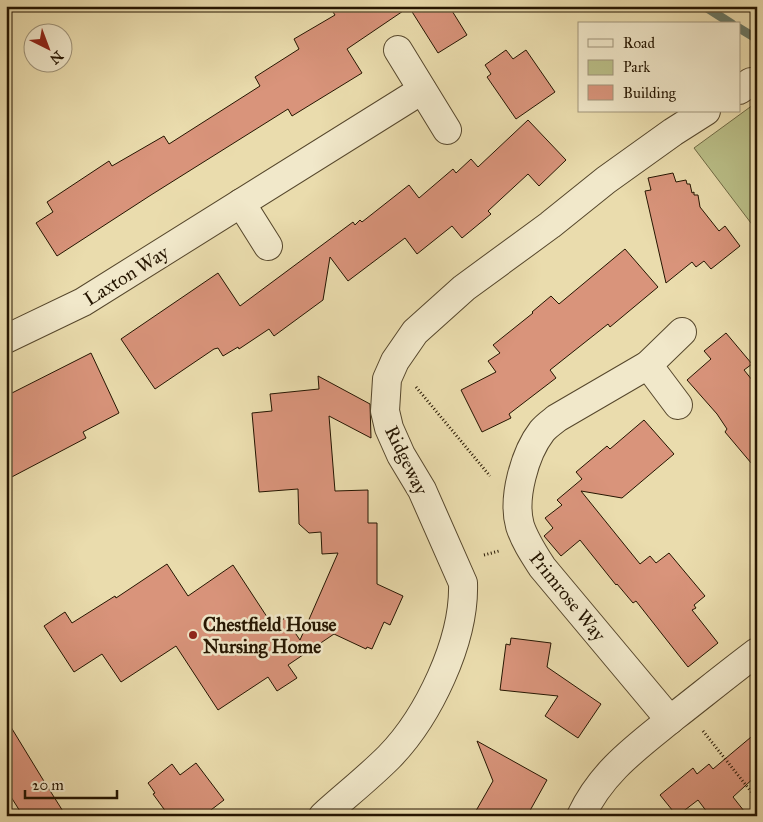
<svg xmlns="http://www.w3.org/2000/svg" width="763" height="822" font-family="'IM FELL Great Primer',serif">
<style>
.green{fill:#babf88;stroke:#706a44}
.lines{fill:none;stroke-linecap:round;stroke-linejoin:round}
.stream{stroke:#6a7966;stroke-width:9}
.building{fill:#d9947b;stroke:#251501}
.minor-casing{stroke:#56472c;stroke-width:30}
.path{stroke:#251501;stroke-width:3;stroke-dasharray:1 2.5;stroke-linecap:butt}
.minor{stroke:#f1e8ca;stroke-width:28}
.poi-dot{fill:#8f2418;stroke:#f1e8ca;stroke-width:2}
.labels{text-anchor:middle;stroke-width:5;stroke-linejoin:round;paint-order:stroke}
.street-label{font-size:19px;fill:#251501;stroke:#f1e8ca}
.poi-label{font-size:19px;font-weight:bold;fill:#251501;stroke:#f1e8ca;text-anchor:start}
</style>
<rect width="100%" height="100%" fill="#eadcad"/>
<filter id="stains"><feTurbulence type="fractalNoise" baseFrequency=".004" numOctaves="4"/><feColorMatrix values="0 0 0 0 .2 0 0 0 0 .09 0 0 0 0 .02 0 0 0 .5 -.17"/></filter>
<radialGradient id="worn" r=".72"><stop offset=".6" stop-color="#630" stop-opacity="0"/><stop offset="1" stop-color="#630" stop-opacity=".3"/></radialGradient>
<!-- green -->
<path class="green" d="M757,102V231L694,148Z"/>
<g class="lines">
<!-- stream -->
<g class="stream">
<path d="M704,6L732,24"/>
<path d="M739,28L757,39"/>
</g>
</g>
<!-- building -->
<g class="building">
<path d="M329,6H449L467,35L438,53L409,7L347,49L362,73L292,116L288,109L151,195L57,256L36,223L53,212L47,202L109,161L112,166L164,136L169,144L260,86L255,77L299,49L294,39L335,15Z"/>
<path d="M506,50L513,59L526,50L555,92L516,119L487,77L491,74L485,65Z"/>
<path d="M528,120L566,160L539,186L528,174L488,211L491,214L462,238L452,226L417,254L405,238L348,281L330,257L323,300L274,336L269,329L239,349L238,347L223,356L218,348L214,349L155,389L121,339L218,273L240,306L353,222L355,225L360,220L362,222L409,185L419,198L453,169L456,173L471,159L478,167Z"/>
<path d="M673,173L676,182L686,180L687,184H690L692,193L694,192V195H698L700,207L719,231L725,226L740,246L711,269L704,261L696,267L692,262L666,283L645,191L651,190L648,178Z"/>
<path d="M625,249L658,287L610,327L608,324L550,370L556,378L509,414L511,418L482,432L461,390L496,372L488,361L500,353L493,345L533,313L532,312L551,296L559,304Z"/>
<path d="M726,333L752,364L744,370L757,386V470L725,432L727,429L717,414L687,380L711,359L704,351Z"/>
<path d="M91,353L119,413L83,432L86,438L6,480V396Z"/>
<path d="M318,376L370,404L371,438L329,416L335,491L368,490V523H377V584L403,596L390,625L384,622L372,649L367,647L366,649L334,634L288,665L297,678L277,691L268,677L218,710L176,646L121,682L102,654L74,672L44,626L65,612L72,623L115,596L116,598L167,564L188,596L233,565L273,626L285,618L300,640L338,553L322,554L321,532L309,533L299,524L298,489L259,492L252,413L272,411L270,394L319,389Z"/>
<path d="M644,420L674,454L622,498L581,491L640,564L650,556L656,563L669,553L705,596L694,605L696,608L692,610L718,643L688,667L636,601L633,603L617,584L616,585L580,540L561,556L544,536L553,528L545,518L562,505L557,500L582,479L576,472L607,446L610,449Z"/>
<path d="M511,638L551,643L547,667L601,704L578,738L545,716L558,696L500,690L506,644L510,645Z"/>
<path d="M6,719L42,778L66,816H23L6,789Z"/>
<path d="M757,732V775L733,797L748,816H710L698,800L677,816L660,795L693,768L697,774L709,764L713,769Z"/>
<path d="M477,741L547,780L527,816H473L493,781Z"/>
<path d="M196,763L224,800L203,816H169L153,794L155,793L148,783L172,764L180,775Z"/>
</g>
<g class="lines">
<defs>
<g id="minor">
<path d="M398,50L447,130"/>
<path d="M739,90L751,82"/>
<path d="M241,203L268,246"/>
<path d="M6,339L83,302L422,90"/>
<path d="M648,365L678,405"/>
<path d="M670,720L542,567C533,553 525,541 520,526C512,498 525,453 542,431C546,426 552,422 557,418L648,365L682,332"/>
<path d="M323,816C345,796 368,778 389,757C428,717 465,641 463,583L422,490L401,455L389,428L385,411L387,379L395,361L415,332L464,288L550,225L606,180L673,132L706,111"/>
<path d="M581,816C602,771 637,747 675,716C702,695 729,673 757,652"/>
</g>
</defs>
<!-- minor casing -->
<use href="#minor" class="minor-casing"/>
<!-- path -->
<g class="path">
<path d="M416,387L490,476"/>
<path d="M484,555L499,551"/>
<path d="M703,731L757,799"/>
</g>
<!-- minor -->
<use href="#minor" class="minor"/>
</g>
<!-- markers -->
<circle class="poi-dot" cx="193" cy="635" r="5"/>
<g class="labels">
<!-- street labels -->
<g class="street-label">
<text transform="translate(126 275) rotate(-32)" y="7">Laxton Way</text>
<text transform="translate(407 460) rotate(64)" y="7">Ridgeway</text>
<text transform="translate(568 596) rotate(51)" y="7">Primrose Way</text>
</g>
<!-- poi labels -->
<g class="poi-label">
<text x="203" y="631">Chestfield House<tspan x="203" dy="22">Nursing Home</tspan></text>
</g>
</g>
<!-- margin -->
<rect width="763" height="822" fill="none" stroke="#eadcad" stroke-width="25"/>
<rect x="8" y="8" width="748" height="807" fill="none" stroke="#251501" stroke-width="2.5"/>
<rect x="12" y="12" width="738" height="797" fill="none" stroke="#251501"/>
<!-- legend -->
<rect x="578" y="22" width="162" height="90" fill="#f1e8ca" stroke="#9f947a"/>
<rect x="588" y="39" width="25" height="8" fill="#f1e8ca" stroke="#9f947a"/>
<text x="623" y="48" font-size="15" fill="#251501">Road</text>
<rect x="588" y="60" width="25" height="15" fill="#babf88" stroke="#9f947a"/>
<text x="623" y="72" font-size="15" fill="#251501">Park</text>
<rect x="588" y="85" width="25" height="15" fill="#d9947b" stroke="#9f947a"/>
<text x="623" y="98" font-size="15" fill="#251501">Building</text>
<!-- north arrow -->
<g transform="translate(48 48) rotate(138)"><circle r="24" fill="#f1e8ca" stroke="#9f947a"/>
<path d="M0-4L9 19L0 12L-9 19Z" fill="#8f2418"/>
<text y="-8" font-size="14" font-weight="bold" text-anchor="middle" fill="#251501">N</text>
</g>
<!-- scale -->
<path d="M25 790v8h92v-8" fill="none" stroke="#251501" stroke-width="2.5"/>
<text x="32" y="790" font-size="15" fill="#251501" stroke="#f1e8ca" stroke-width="4" paint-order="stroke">20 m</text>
<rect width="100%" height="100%" filter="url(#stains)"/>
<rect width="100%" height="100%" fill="url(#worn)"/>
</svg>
